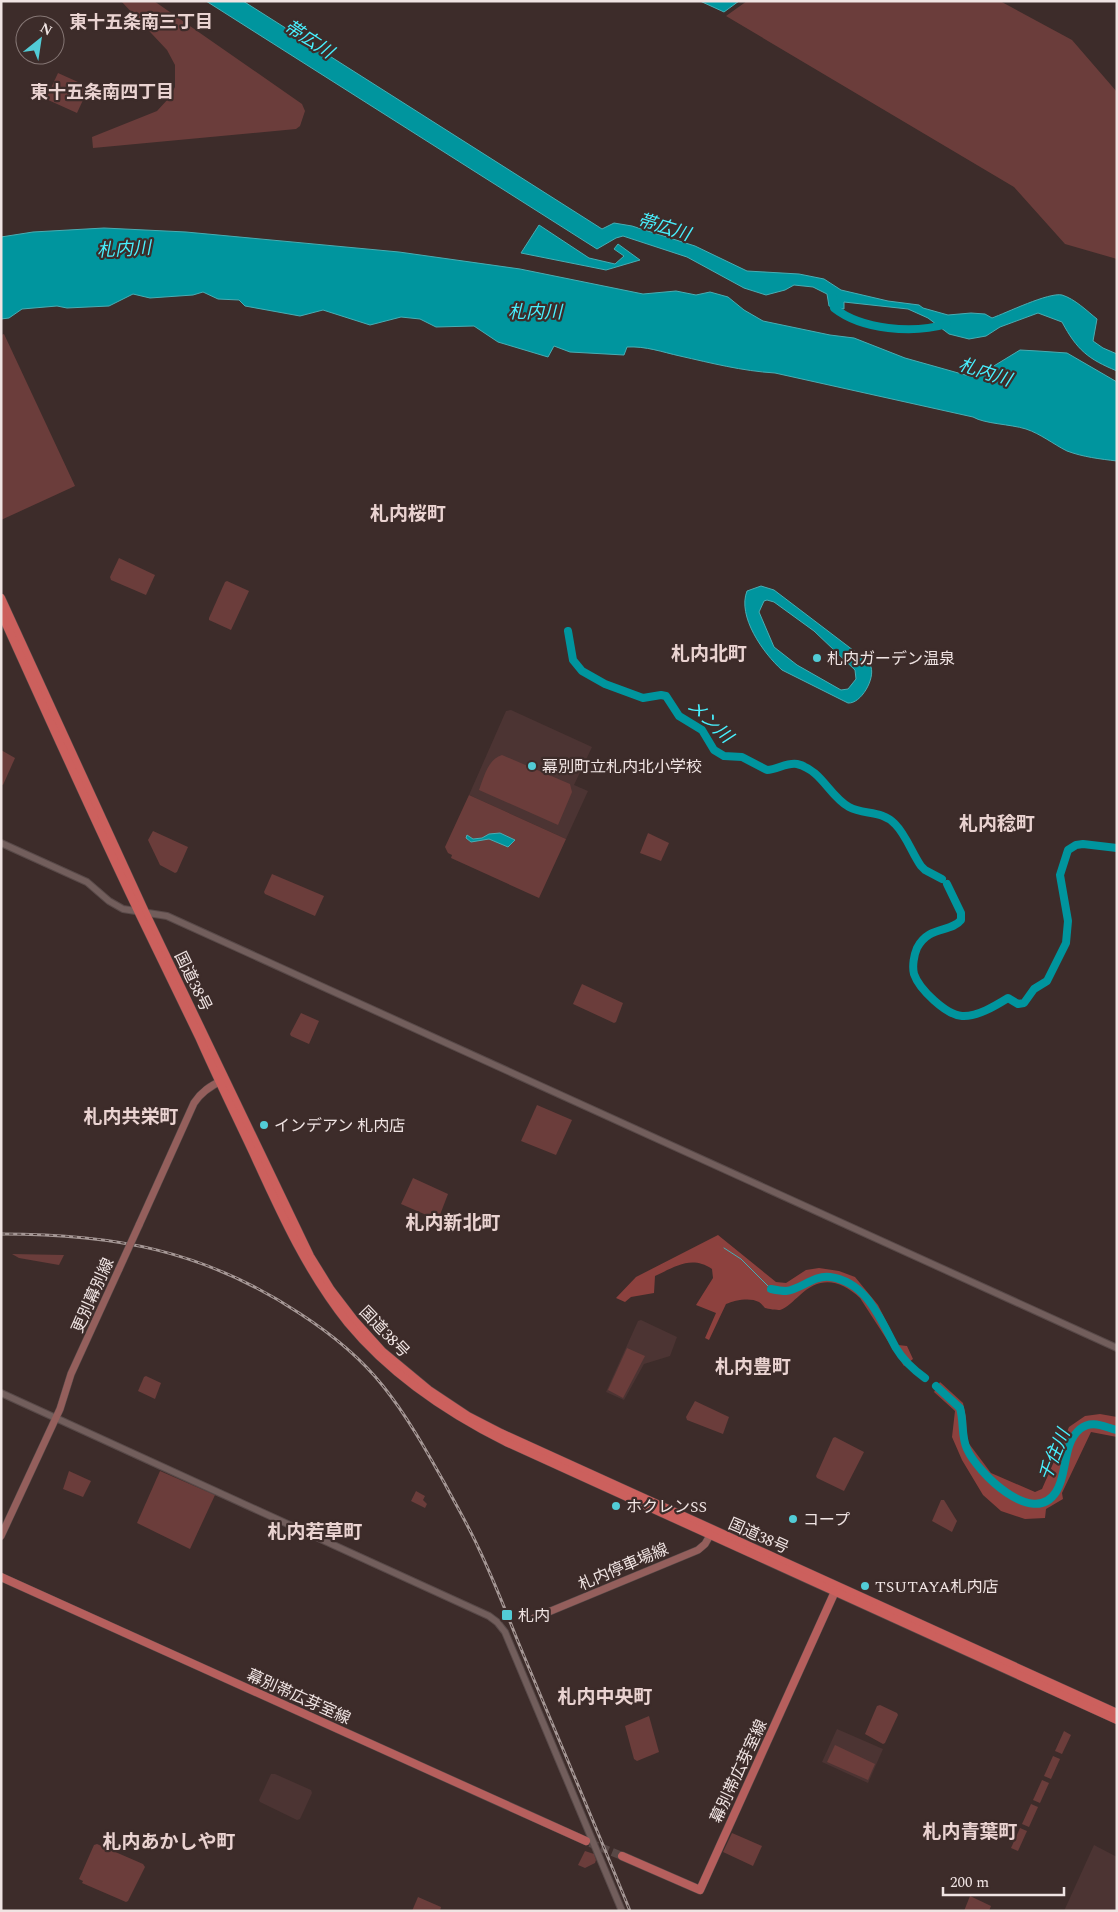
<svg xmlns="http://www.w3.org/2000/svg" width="1118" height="1912" font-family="Spectral,'Noto Sans JP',serif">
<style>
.built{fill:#4c3433}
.green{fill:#6b3d3b}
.forest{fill:#8d413e}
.water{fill:#00959e;stroke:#48adb3;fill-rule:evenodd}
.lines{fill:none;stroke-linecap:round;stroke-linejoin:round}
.stream{stroke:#48adb3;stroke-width:1}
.river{stroke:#00959e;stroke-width:8}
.primary-tunnel{stroke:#584846;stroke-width:8;stroke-dasharray:8 4;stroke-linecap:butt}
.tertiary-casing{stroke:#594a49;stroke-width:8}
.secondary-casing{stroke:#594a49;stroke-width:8}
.primary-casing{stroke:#594a49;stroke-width:9}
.trunk-casing{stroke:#594a49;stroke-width:9}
.tertiary{stroke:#725e5c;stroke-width:6}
.secondary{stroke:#945f5c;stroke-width:7}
.primary{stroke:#b65f5d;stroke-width:8}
.trunk{stroke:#cc605d;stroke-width:8}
.rail-casing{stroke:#a59795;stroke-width:3}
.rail{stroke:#3d2c2a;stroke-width:1;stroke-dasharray:4;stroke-linecap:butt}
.secondary-bridge-casing{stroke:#594a49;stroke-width:8;stroke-linecap:butt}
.secondary-bridge{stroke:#945f5c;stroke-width:7}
.poi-dot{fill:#52ccd6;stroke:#3d2c2a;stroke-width:2}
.labels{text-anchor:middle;stroke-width:4.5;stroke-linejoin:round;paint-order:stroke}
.poi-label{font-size:16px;fill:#f0e4e3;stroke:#3d2c2a;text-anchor:start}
.street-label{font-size:16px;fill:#f0e4e3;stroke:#3d2c2a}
.neighbourhood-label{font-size:18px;font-weight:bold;fill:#ead3d1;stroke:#3d2c2a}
.water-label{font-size:18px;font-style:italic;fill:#48f0fe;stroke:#3d2c2a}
.quarter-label{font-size:19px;font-weight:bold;fill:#ead3d1;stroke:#3d2c2a}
</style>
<rect width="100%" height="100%" fill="#3d2c2a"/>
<!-- built -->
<g class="built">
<path d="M511,710L592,747L574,785L588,791L566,839L469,795L506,711Z"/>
<path d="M641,1320L677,1337L670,1356L644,1364L624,1400L606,1392L638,1321Z"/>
<path d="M837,1729L883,1749L868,1783L822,1762Z"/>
<path d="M271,1774H275L311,1790L312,1793L300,1819L297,1820L260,1802L259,1800Z"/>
<path d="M1094,1845L1117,1857V1911H1064Z"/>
</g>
<!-- green -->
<g class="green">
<path d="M121,1H154L302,104L305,111L300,126L296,129L93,148L92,137L157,111L169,98L175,87V65L167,50Z"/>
<path d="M747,1H1000L1072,40L1117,92V259L1065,244L1014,187L726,16Z"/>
<path d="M58,73L89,87L77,113L46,99Z"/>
<path d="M4,334L75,486L1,520V335Z"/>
<path d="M119,558L155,575L146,595L111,580L110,577Z"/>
<path d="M227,581L249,591L231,630L209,620V618L225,582Z"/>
<path d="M1,750L15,758L3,785L1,784Z"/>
<path d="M502,755L570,784L572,792L558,825L479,790C484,777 488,759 502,755Z"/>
<path d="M469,795L566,839L539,898L451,858L452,855L448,853L445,847Z"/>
<path d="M153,831L188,847L177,872L175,873L160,865L148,840Z"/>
<path d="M648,833L669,843L661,861L640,853Z"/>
<path d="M272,874L324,896L315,916L265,894L264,892Z"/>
<path d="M582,984L623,1003L616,1022L614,1023L573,1004Z"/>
<path d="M301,1013L319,1021L309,1044L291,1036L290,1034Z"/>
<path d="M537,1105L572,1120L556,1155L521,1141Z"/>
<path d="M413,1178L448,1194L438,1220L401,1204Z"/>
<path d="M12,1254L64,1255L59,1265L19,1258Z"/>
<path d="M627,1348L645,1356L623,1398L608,1390Z"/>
<path d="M146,1376L161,1383L155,1399L138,1391L144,1377Z"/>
<path d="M695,1401L729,1417L723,1434L687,1420L686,1417Z"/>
<path d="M835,1437L864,1452L844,1491L817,1478L816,1476L833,1438Z"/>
<path d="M69,1471L91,1481L83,1497L63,1489Z"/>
<path d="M160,1471L215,1495L190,1549L137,1523Z"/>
<path d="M416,1491L425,1496L423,1500L427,1504L425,1508L411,1501Z"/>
<path d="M941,1500H944L957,1521L952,1532L932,1521Z"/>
<path d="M880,1705L897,1713L898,1715L885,1743L883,1744L865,1734L877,1706Z"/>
<path d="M649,1716L659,1752L637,1761L634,1759L625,1726Z"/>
<path d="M1064,1731L1071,1735L1062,1754L1055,1751Z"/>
<path d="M835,1745L875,1764L868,1780L827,1762Z"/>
<path d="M1053,1756L1060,1759L1051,1779L1044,1776Z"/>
<path d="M1042,1780L1049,1783L1040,1803L1033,1800Z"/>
<path d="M1031,1804L1038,1807L1029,1827L1022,1824Z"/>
<path d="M1020,1828L1027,1831L1018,1851L1011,1848Z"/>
<path d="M732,1833L762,1846L753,1866L723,1852Z"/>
<path d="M97,1844L143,1864L145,1867L128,1901L126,1902L82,1883L83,1881L79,1879L94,1845Z"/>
<path d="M585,1851L594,1854L596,1860L595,1863L585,1868L578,1865Z"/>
<path d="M970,1896L991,1906L989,1911H964Z"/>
<path d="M418,1897L441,1907L440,1911H412Z"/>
</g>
<!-- forest -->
<g class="forest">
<path d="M718,1235L776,1282L786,1283L806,1270L819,1268L839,1271L855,1277L878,1305L898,1345L907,1346L913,1359L904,1366L860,1298C839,1279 820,1276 799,1296C794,1300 787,1308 780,1310C777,1310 768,1309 765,1308C763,1306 762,1304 759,1302C750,1297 735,1300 726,1304L709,1340L705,1338L716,1313L696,1305L713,1278L712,1269C691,1255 675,1267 655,1276L654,1293L631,1297L625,1302L616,1298L636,1277Z"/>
<path d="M940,1382L963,1403L966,1418L967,1441L991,1473L1035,1492L1042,1489L1069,1427L1085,1416L1100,1414L1117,1417V1437L1091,1432L1062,1493L1063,1499L1046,1509L1045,1518L1025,1519L1001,1511L983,1495L962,1460L952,1437L955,1411L934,1392Z"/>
</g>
<!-- water -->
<g class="water">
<path d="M206,1H243L602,229L614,223L632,226L695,246L747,271L799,274L824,279L841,290L888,301L919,305L923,308L948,315L971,313L985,314L992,318C1006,313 1049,292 1062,295C1075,299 1087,311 1097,319L1093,341L1103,348L1117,354V371C1088,359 1077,350 1062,322L1038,313L1000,327L986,336L969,339L949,334L928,318L908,309L844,302V309L829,306L827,294L813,287L794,285L785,290L766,295L744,288L687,257L623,236L616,238L597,249Z"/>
<path d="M700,1H739L724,12Z"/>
<path d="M539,225L589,258L615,264L624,256L614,249L618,244L640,260L606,270L521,253Z"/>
<path d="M104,228L186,232L399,252L520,269L643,294L676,291L696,295L710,292L728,297L744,310L763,321L830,335L854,338L905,358L969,376L979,375L1020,350L1038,351L1067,353L1117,382V461C1100,459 1083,457 1067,451C1053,444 1041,434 1026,429C1010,424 985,424 973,417L775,373C742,371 711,363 680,356C662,352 646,346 627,347L624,355L570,352L554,346L548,357L498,342L474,326L436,327L420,319L401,317L370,325L323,310L300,316L245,306L239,300L218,299L203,292L193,295L150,298L133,294L109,306L67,308L57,306L22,309L9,318L1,319V237L33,232Z"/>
<path d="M761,586L774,590L866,660C868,663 870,664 871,667C875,679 861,704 848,703L782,670C763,653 737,616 747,591ZM767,600L774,602L814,631L855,670L856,679L848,689L841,690L797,665L774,647L759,612L764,601Z"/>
<path d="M500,833L515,840L508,847L489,839L471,842L466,838L467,835L473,839L482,838L489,834Z"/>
</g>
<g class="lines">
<!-- stream -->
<path class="stream" d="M724,1248L741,1259L771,1289"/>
<!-- river -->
<g class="river">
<path d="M833,298L834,308C862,330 913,334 947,324"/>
<path d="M568,631L573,660L582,671L605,684L643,698L661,695L666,696L679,716L702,730L714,750L724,756L742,757L767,770C777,770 787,762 797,764C822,770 829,796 849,807C864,815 882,810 895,824C906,835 912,853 921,866L925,870L942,879"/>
<path d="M947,884L961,913V920C951,933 929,925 917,948C914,955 912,966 914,974C919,989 946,1015 962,1016C977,1017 995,1006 1008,998L1018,1004L1024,1003L1034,989L1047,981L1066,943L1068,921L1060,875L1068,850L1076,845L1083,844L1117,848"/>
<path d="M771,1289C776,1290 782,1291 786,1291C802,1289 813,1275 830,1277C867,1282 880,1319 896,1348C903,1360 914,1370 925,1378"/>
<path d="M936,1386L960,1408C964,1421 961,1436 967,1449C977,1472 1033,1528 1056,1492C1068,1474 1062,1444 1080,1429C1092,1419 1104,1427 1117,1430"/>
</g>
<!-- primary-tunnel -->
<path class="primary-tunnel" d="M590,1843L622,1856"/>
<defs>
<g id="tertiary">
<path d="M1,843L87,882L109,901L123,909L167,916L1117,1348"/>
<path d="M1,1393L489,1616L497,1622L505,1632L622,1911"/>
</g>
<g id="secondary">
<path d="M139,1225L194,1103C201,1092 210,1086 223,1080"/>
<path d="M1,1536L60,1409L71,1374L119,1269"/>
<path d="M534,1618L698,1550L705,1544L712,1532"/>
</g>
<g id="primary">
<path d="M1,1577L586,1841"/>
<path d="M622,1856L700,1890L837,1587"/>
</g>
<g id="trunk">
<path d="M1,598L145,912L310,1256L331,1290L354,1320L382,1351L429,1390L468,1416L501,1433L1117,1713"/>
<path d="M1,613C46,712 91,813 138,911C158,953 179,995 199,1037C217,1078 237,1118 256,1159C282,1216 308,1273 348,1323C391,1375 446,1412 506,1442L1117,1720"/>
</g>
</defs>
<!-- tertiary casing -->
<use href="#tertiary" class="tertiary-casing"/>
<!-- secondary casing -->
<use href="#secondary" class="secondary-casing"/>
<!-- primary casing -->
<use href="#primary" class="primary-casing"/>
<!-- trunk casing -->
<use href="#trunk" class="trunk-casing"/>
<!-- tertiary -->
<use href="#tertiary" class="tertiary"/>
<!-- secondary -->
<use href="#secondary" class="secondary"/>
<!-- primary -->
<use href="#primary" class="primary"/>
<!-- trunk -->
<use href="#trunk" class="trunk"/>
<defs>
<path id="rail" d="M1,1234C114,1234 203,1250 299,1313C330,1333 360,1357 383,1386C407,1416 426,1450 445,1484C456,1505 468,1525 478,1547C493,1578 506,1612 519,1644C556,1733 594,1822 630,1911"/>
</defs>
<!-- rail casing -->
<use href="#rail" class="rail-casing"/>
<!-- rail -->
<use href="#rail" class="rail"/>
<defs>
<path id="secondary-bridge" d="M119,1269L139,1225"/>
</defs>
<!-- secondary-bridge casing -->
<use href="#secondary-bridge" class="secondary-bridge-casing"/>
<!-- secondary-bridge -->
<use href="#secondary-bridge" class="secondary-bridge"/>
</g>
<!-- markers -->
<g class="poi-dot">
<circle cx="817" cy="658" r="5"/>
<circle cx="532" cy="766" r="5"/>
<circle cx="264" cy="1125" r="5"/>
<circle cx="616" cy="1506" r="5"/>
<circle cx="793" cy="1519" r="5"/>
<circle cx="865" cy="1586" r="5"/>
<rect x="501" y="1609" width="12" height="12" rx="2.5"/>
</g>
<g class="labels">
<!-- poi labels -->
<g class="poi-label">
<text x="827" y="664">札内ガーデン温泉</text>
<text x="542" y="772">幕別町立札内北小学校</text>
<text x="274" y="1131">インデアン 札内店</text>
<text x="626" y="1512">ホクレンSS</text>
<text x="803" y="1525">コープ</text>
<text x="875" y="1592">TSUTAYA札内店</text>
<text x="518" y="1621">札内</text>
</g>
<!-- street labels -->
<g class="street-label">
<text transform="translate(194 981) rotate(64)" y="6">国道38号</text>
<text transform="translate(92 1295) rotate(-66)" y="6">更別幕別線</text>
<text transform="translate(385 1331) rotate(46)" y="6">国道38号</text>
<text transform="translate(759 1535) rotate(24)" y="6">国道38号</text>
<text transform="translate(623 1566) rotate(-23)" y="6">札内停車場線</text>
<text transform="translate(299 1696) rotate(24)" y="6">幕別帯広芽室線</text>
<text transform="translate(738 1771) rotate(-65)" y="6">幕別帯広芽室線</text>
</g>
<!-- neighbourhood labels -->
<g class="neighbourhood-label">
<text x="141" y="28">東十五条南三丁目</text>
<text x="102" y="98">東十五条南四丁目</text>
</g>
<!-- water labels -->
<g class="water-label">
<text transform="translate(309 39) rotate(33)" y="6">帯広川</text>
<text transform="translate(664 227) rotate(17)" y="6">帯広川</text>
<text transform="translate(124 249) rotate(-3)" y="6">札内川</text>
<text x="535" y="318">札内川</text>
<text transform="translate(985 372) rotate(18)" y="6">札内川</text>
<text transform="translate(710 721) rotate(43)" y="6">メン川</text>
<text transform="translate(1054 1455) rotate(-68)" y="6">千住川</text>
</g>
<!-- quarter labels -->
<g class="quarter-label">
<text x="408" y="520">札内桜町</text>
<text x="709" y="660">札内北町</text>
<text x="997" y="830">札内稔町</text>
<text x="131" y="1123">札内共栄町</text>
<text x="453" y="1229">札内新北町</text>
<text x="753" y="1373">札内豊町</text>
<text x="315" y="1538">札内若草町</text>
<text x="605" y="1703">札内中央町</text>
<text x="970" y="1838">札内青葉町</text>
<text x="169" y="1848">札内あかしや町</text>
</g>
</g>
<!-- border -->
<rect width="1118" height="1912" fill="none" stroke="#f0e4e3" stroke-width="5"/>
<!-- north arrow -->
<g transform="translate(40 40) rotate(30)"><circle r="24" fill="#3d2c2a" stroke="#857674"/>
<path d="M0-4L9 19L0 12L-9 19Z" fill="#52ccd6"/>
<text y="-8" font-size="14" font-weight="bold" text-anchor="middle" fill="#f0e4e3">N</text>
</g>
<!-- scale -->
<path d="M943 1887v8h121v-8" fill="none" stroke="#f0e4e3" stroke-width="2.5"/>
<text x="950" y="1887" font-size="15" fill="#f0e4e3" stroke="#3d2c2a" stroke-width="4" paint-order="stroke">200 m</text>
</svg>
